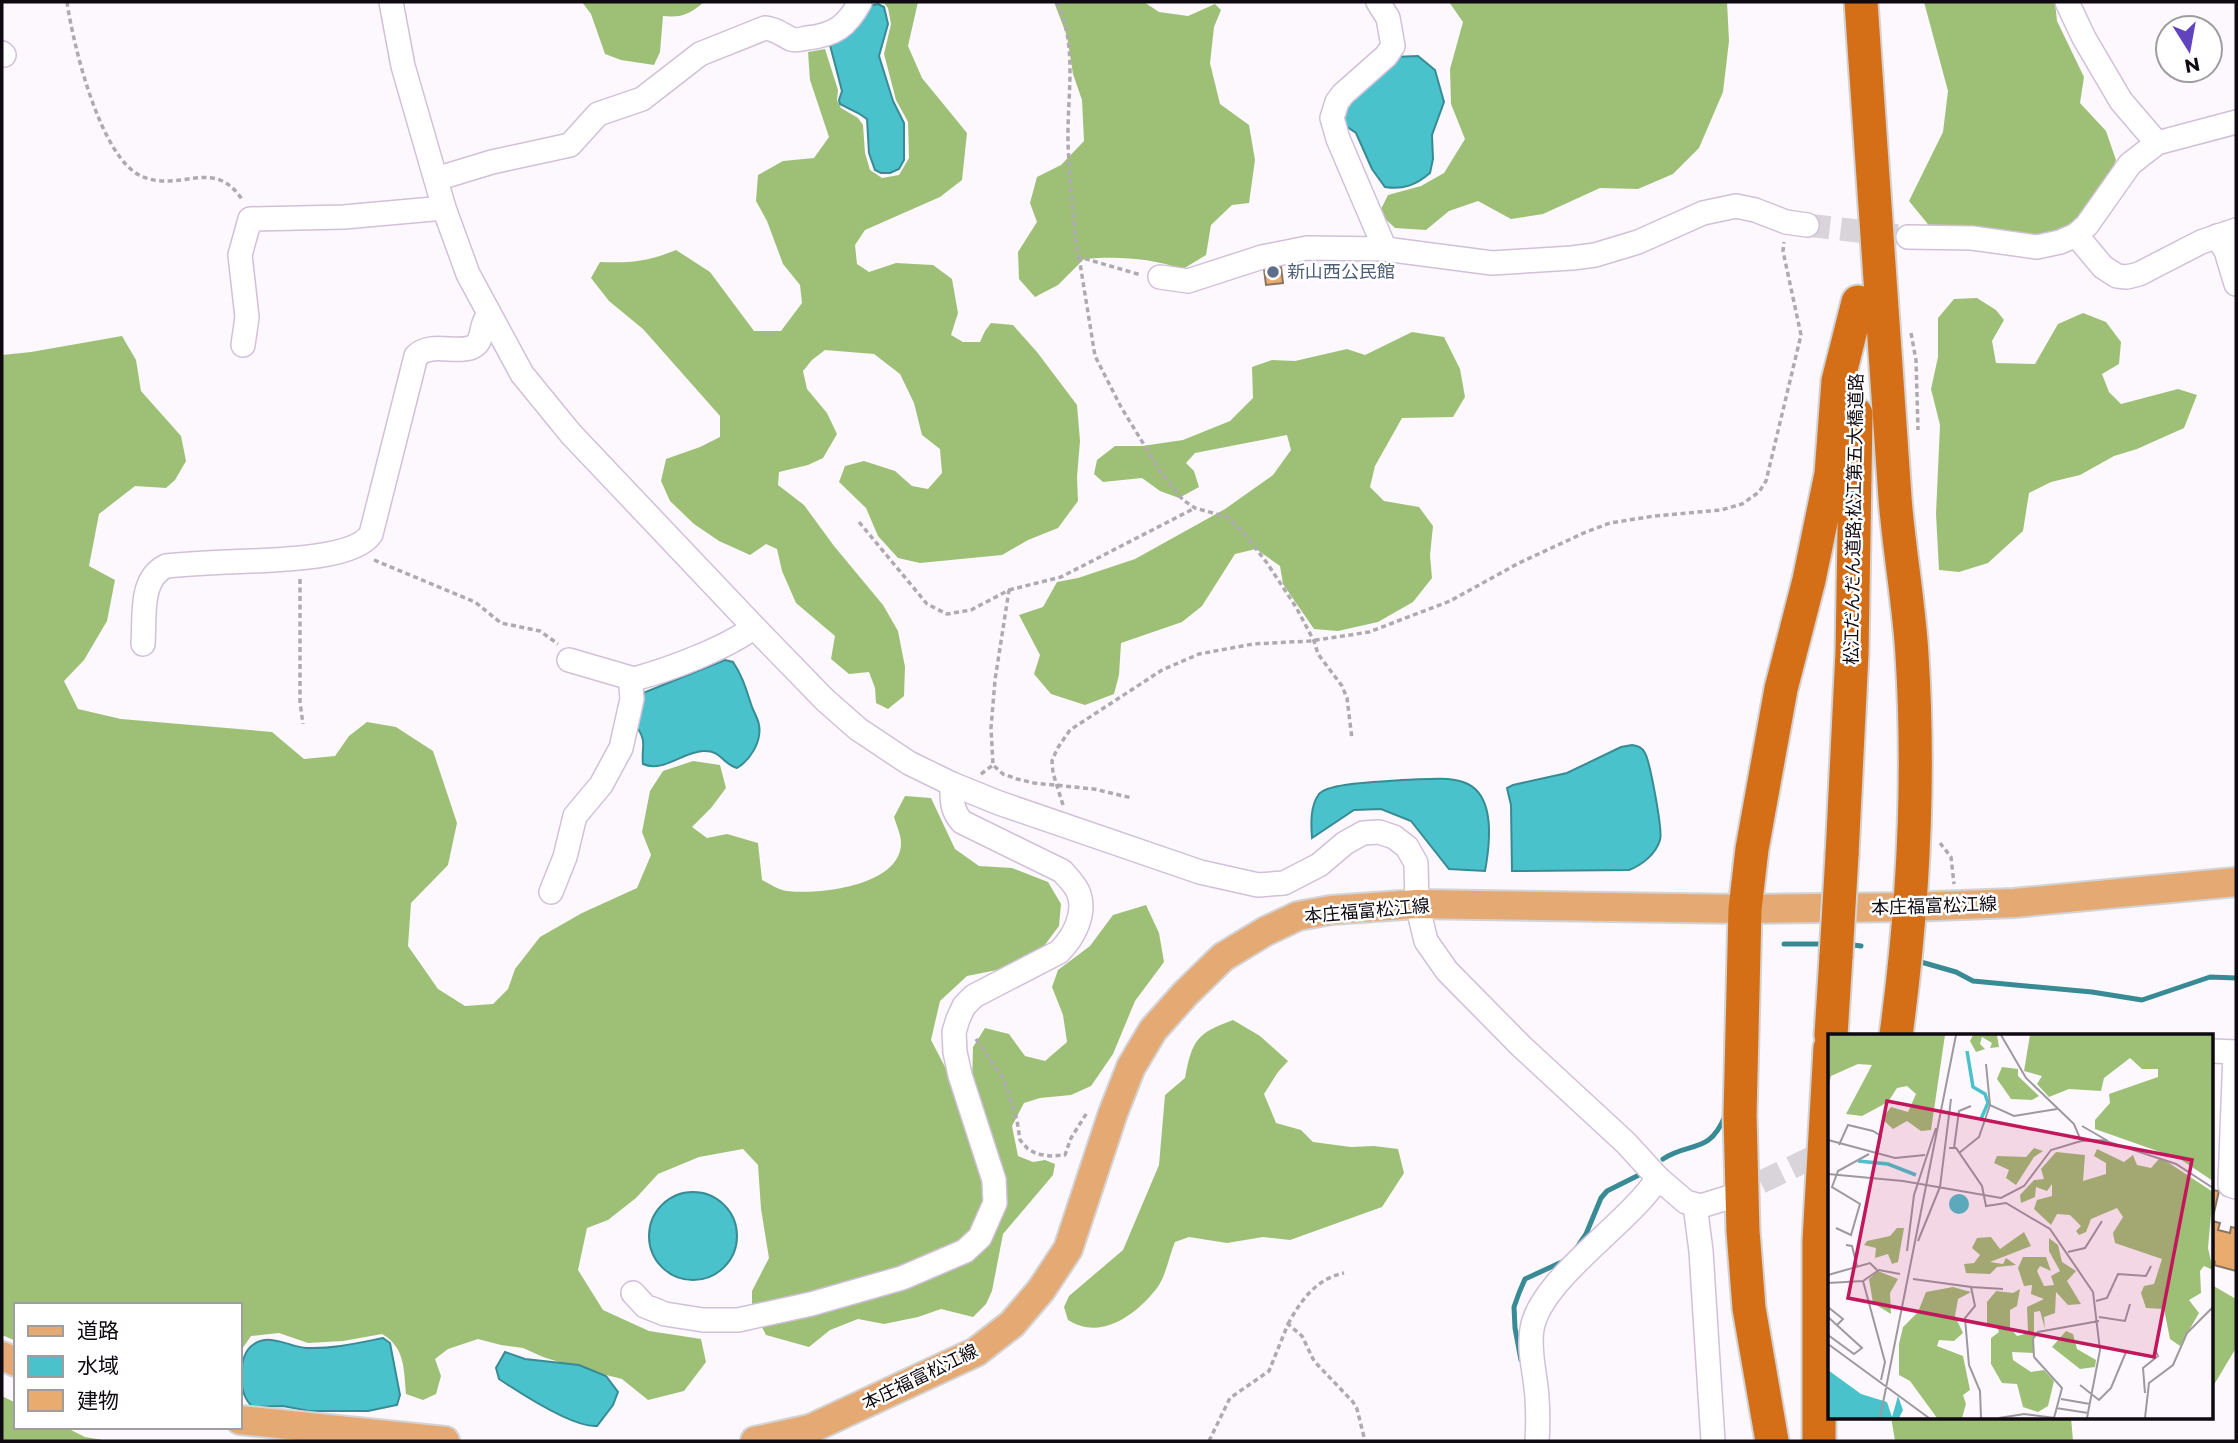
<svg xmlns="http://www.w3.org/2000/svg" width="2238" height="1443" font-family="Montserrat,'Noto Sans JP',sans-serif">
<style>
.forest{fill:#9ec076}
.water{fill:#49c2cb;stroke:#388b94;stroke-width:2}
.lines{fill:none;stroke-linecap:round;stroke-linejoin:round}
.stream{stroke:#388b94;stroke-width:5}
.building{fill:#eaab6f;stroke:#8b7664;stroke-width:2}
.minor-tunnel{stroke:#d8d4da;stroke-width:23;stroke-dasharray:23 11;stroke-linecap:butt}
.minor-casing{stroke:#d1c0d9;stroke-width:26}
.major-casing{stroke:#d4d3d4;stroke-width:32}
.highway-casing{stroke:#d4d3d4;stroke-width:37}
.path{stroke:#afaab0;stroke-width:3.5;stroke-dasharray:5 3.5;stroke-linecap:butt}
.minor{stroke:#fff;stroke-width:23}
.major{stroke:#e5a974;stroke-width:28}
.highway{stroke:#d46f17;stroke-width:33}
.highway-bridge-casing{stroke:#d4d3d4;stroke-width:37;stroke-linecap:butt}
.highway-bridge{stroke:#d46f17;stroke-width:33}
.service-dot{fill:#5c6f8a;stroke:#fff;stroke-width:2.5}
.labels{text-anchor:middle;stroke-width:5;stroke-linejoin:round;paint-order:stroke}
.service-label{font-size:18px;fill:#4e5e75;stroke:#fff;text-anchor:start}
.street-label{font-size:18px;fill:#0f0a12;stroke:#fff}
.inset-river{fill:none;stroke:#49c2cb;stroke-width:3.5}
.inset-road{fill:none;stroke:#9d999f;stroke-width:2}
.view{fill:#c2185b;fill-opacity:0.15;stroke:#c2185b;stroke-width:3.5}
.inset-edge{fill:none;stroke:#0f0a12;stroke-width:3.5}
</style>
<rect width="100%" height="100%" fill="#fcf8fd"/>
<!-- forest -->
<g class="forest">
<path d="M582,2H704C690,14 682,18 663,16L660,52L654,65L621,60L605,54L591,14Z"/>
<path d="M883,2H918L908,46L922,78L967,133L962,180L940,197L865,230L855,245L857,264L869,272L896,263L933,265L952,279L958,313L951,335L963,342H980L985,331L991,323L1013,325L1037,352L1077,405L1080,441L1077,477L1078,501L1058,528L1028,540L1002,555L920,563L898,558L878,536L866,508L839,482L845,466L864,461L895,471L912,486L928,489L942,473L940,449L922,435L914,403L900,374L874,354L825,350L812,360L803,371L807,389L827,413L837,434L823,458L808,465L779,472L778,485L804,505L834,546L883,605L898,631L905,667L904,696L888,709L876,703L875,688L869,672L849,674L831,659L835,636L796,603L782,571L777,549L766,544L750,555L719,541L694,524L670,501L661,481L666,459L700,447L720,437V416L643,329L609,301L591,278L600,262C630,263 647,262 676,250L710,272L754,331H781L802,303L800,285L783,264L767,221L756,201L758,175L783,161L814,158L829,137L810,80L808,52L825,49L838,90L837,100L841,108L858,118L863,125L865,153L870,170L882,178L899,175L909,158L908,122L896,100L884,54L891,24L888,8Z"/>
<path d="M1054,2H1144L1159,12L1188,16L1215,4L1221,10L1214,27L1210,63L1220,104L1249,125L1255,160L1249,203L1232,205L1211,225L1206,255L1183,269C1148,258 1120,256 1084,259L1058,285L1035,297L1019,279L1018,252L1037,222L1030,203L1037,177L1061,165L1084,141L1082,100L1073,74L1067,36Z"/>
<path d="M1449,2H1727L1729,41L1723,92L1699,148L1673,174L1638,189L1600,188L1543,214L1511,219L1478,201L1449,211L1426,230L1395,228L1379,213L1388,195L1421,186L1444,173L1465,139L1451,104L1450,69L1463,22Z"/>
<path d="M1924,2H2055L2057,21L2084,77L2080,103L2106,131L2116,160L2102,192L2090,213L2065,231L2042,241L1931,228L1909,201L1943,132L1948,91Z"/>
<path d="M1977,298L1996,310L2004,320L1992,341L1996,363L2035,364L2058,324L2083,313L2106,322L2121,342L2119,364L2102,374L2109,392L2121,404L2178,389L2197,395L2184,428L2137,449L2114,456L2080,475L2051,482L2029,493L2023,531L1988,563L1959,572L1939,570L1936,514L1940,425L1931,389L1938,357V318L1954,299Z"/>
<path d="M1412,332L1444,337L1460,369L1465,397L1453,417L1402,418L1375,466L1370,487L1384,501L1419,507L1433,526L1430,555L1432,578L1413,602L1378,622L1338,631L1314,629L1283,584L1280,566L1256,549L1235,554L1202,606L1182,622L1121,643L1119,675L1114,694L1085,705L1051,694L1034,674L1040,655L1019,615L1043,607L1057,582L1078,578L1135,559L1225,509L1273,475L1291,450L1287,435L1195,453L1186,463L1194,471L1199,487L1179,498L1160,491L1142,478L1103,482L1094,474L1097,460L1115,446H1142L1183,440L1230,421L1253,398L1252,367L1272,360L1295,361L1347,349L1365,355Z"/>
<path d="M122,336L136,360L141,391L181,436L186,461L175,480L166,488L135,486L99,514L89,566L115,580L107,621L84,660L64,681L78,709L121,719L272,732L304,759L335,756L349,736L367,722L396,727L433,751L457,823L448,865L411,903L408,946L438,989L465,1006L493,1004L508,989L515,969L540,937L582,913L637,888L651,855L642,832L650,791L663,771L693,761L720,765L726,788L711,808L692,827L707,838L727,834L758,843L762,880C770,884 779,890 787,891C818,895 901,886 901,843C901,835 896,824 894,817L905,796L931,798L955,849L979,866L1012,868L1048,882L1061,904L1059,926L1041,950L997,970L967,976L940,1001L931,1040L955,1086L972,1085L973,1047L985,1028L1009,1034L1025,1056L1045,1061L1067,1042L1063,1015L1052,987L1058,970L1090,946L1113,915L1146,905L1159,933L1164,962L1135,1001L1113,1054L1091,1086L1071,1095L1040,1098L1024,1103L1012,1126L1018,1156L1033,1162L1045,1160L1055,1164L1053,1175L1003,1234L992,1291L986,1304L973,1317L941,1309L918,1317L884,1324L858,1319L830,1330L809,1347L766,1335L752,1308V1291L769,1258L761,1209L758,1165L743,1149L699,1157L658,1174L636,1198L608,1220L587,1228L578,1270L603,1310L649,1331L701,1339L706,1362L684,1391L648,1400L622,1379L575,1367L543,1357L523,1348L501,1345L478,1339L448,1349L435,1359L441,1376L436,1394L423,1400L406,1394C404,1370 405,1347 382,1334L343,1341L308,1343L279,1333L251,1336L240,1352V1305H16V1341L2,1335V355L31,352Z"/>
<path d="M1233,1020L1260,1036L1288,1061L1278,1072L1264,1094L1276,1123L1301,1130L1313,1142L1351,1147L1374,1146L1398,1149L1404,1173L1382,1207L1290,1240L1263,1237L1227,1243L1189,1237L1175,1242C1169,1256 1166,1276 1157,1288C1136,1315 1101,1341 1068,1320L1064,1307L1069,1296L1123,1250L1159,1165L1165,1095L1185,1078C1192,1040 1197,1033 1233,1020Z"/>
<path d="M2212,1285L2236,1299V1348L2212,1388Z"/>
<path d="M2,1396L16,1403V1427H65L85,1437L109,1441H2Z"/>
<path d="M1891,1417H2071L2073,1441H1895Z"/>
</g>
<!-- water -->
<g class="water">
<path d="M878,4L884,7L888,24L879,56L893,101L904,123V160L899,169L890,173H881L875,170L869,153L867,119L858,113L840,104L839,100L842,91L830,45C850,37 862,27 867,6Z"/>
<path d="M1418,56L1435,70L1444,102L1432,135L1433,159L1430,173C1416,185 1403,190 1385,187L1372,169L1356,133L1346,126L1340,108L1393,57Z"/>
<path d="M725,660L733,662C742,675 746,689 751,704C753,711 758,718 759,725C762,742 750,760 737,768C722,764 722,750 703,751C682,752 663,773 643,764C641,747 648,742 636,726L643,693Z"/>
<path d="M1632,745C1638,746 1642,747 1645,753C1650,762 1663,831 1660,840C1656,854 1642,865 1629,870L1512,871L1511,805L1507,788L1513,785L1567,773L1621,747Z"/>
<path d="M1402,780C1421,780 1445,776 1463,782C1497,793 1490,844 1485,871L1449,869L1411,821L1381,809L1354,810L1312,838C1311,824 1310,806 1319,794C1329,782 1385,782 1402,780Z"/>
<circle cx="693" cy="1236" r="44"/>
<path d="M383,1338L390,1343L400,1395L397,1405L368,1411H309L283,1406L253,1407C245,1401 241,1388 241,1378C241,1365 243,1351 254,1344C271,1333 289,1347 307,1348C333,1349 358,1343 383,1338Z"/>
<path d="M505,1352L525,1359L579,1365L606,1376L618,1392L613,1405L597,1426C574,1428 520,1393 499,1379L496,1368Z"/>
</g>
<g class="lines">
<!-- stream -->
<g class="stream">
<path d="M1784,944H1826"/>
<path d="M1846,944L1861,946"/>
<path d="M1921,962L1956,972L1973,981L2092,992L2142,1000L2210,977L2236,978"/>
<path d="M1663,1159C1690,1141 1709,1155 1725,1116"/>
<path d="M1576,1249L1586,1234L1601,1198L1607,1191L1645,1172"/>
<path d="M1521,1360L1515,1328L1514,1307L1519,1293L1525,1279L1564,1261"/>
</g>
</g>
<!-- building -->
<g class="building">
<path d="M1280,258L1283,283L1266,285L1263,261Z"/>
<path d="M2212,1190L2219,1191L2212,1221L2220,1223L2218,1230L2230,1233L2231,1227L2236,1228V1271L2214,1265L2215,1262L2212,1261Z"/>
</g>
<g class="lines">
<!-- minor-tunnel -->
<g class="minor-tunnel">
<path d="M1807,225L1908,237"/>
<path d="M1730,1197L1830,1149"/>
</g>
<defs>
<g id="minor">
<path d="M391,2L403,66L444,208L468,274L522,374L571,434L754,627L825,700L858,729L909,763L952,784L999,803L1200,872L1258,885L1284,883L1319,865L1345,843L1363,833L1379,832L1394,837L1407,847L1416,863L1417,904L1426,941L1447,971L1521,1046L1626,1143L1658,1178L1686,1202L1701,1206L1730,1197"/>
<path d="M1378,2L1388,18L1393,46L1386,56L1343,94L1337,102L1332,118L1338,139L1385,249L1492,263L1572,258L1595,255L1638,242L1703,213L1736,206L1755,210L1786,222L1807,225"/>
<path d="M2067,2L2084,38L2121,101L2157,143"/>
<path d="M2,53L4,55"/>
<path d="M436,179L492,162L570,145L598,114L642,99L700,54L765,28C776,29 781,34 791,39C796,41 802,39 807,38C835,35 847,26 860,2"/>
<path d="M2076,235L2103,267L2117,276L2127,277L2139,274L2201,242L2236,230"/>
<path d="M2217,236L2226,251L2236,284"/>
<path d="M1908,237L1972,238L2037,247L2060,242L2076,235L2087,225L2130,164L2157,143L2236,122"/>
<path d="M1160,277L1188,281L1262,257L1307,248L1385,249"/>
<path d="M243,345L247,317L240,255L250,219L344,217L444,208"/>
<path d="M143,644C145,617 139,579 166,566C186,564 206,563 226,562C257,560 353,562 371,534L416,356C430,342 453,353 470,348C486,343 478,325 489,316"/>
<path d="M569,660L634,679"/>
<path d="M551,892L565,857L575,816L601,785L621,748L632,699L631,686L634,679C668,670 727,648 754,627"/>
<path d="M2212,1051L2236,1052"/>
<path d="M2235,1052L2230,1185L2236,1187"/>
<path d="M1695,1205L1701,1251L1713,1441"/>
<path d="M633,1293L645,1306L665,1314L703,1320H738L811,1304L902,1278L965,1251L980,1237L995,1203L994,1180L960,1075L955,1052L954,1032L958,1019L964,1006L974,996L1059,952C1073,938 1086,915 1079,894C1076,885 1068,878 1062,871L962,822C951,810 952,799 952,784"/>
<path d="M1537,1441C1538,1427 1538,1413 1537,1398C1536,1376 1528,1351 1532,1329C1540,1279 1629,1224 1658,1178"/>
</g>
<g id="major">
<path d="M2,1356L16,1362"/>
<path d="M240,1420L445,1441"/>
<path d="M755,1441L810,1429L976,1352L1012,1324L1041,1290L1068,1249L1113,1113L1131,1067L1153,1030L1185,994L1223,957L1266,931L1298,916L1331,910L1417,904L1745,909L1909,907L2014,903L2236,882"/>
</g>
<g id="highway">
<path d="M1861,2C1872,167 1884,332 1895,498C1899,550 1909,603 1912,655C1920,782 1913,910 1896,1035"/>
<path d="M1842,855L1852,653L1856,414"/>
<path d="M1831,1035L1836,956"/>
<path d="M1772,1441L1749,1308L1743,1231L1740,1115L1745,909L1752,849L1781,689L1809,580L1831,474L1838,381L1858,302"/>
<path d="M1819,1441V1241L1830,1048"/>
</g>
</defs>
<!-- minor casing -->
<use href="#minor" class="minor-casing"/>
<!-- major casing -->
<use href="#major" class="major-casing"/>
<!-- highway casing -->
<use href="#highway" class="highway-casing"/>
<!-- path -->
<g class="path">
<path d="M67,2C73,44 100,157 141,176C181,194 214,155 243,201"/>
<path d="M1057,2C1078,47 1067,94 1068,142C1069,176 1073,211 1076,245L1079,257L1141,275"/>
<path d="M1079,257L1095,356L1121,407L1160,471L1183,500L1195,508L1227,517L1244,533L1267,563L1296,607L1314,641L1318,654L1342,686L1347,698L1352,739"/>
<path d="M1911,333L1916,360L1918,430"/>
<path d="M859,522L927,604L947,614L971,610L1009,590L995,680L991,728L993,765L1003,774L1017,779L1034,783L1094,789L1132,798"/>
<path d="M374,560L475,602L501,623L540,631L558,644"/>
<path d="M300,579V702L303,724"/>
<path d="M1009,590L1061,577L1195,508"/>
<path d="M981,774L993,765"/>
<path d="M1063,805L1053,773L1052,761L1057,749L1070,730L1162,670L1199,654L1253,644L1310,641L1369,632L1450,601L1519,563L1586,532L1610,523L1654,516L1721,510L1742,504L1759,492L1766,481L1801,335L1783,251L1784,242"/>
<path d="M1940,843L1951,857L1954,884"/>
<path d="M976,1039L1004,1080L1017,1120L1020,1140L1028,1149L1037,1154L1050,1156L1065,1155L1071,1138L1088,1111"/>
<path d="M1288,1324C1301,1300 1316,1279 1344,1273"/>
<path d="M1209,1441L1230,1398L1269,1371L1288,1324L1302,1336L1314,1361L1353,1402L1357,1409L1365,1441"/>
</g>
<!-- minor -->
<use href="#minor" class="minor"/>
<!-- major -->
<use href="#major" class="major"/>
<!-- highway -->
<use href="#highway" class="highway"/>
<defs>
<path id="highway-bridge" d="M1836,956L1842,855"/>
</defs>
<!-- highway-bridge casing -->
<use href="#highway-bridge" class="highway-bridge-casing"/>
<!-- highway-bridge -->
<use href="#highway-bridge" class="highway-bridge"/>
</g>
<!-- markers -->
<circle class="service-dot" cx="1273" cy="272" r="7"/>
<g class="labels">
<!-- service labels -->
<g class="service-label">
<text x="1287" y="278">新山西公民館</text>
</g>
<!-- street labels -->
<g class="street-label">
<text transform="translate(1854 519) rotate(-89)" y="6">松江だんだん道路;松江第五大橋道路</text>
<text transform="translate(1934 906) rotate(-2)" y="6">本庄福富松江線</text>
<text transform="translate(1367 911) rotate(-5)" y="6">本庄福富松江線</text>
<text transform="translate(920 1377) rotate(-26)" y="6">本庄福富松江線</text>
</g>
</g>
<!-- overview -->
<g transform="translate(1828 1034)">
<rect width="385" height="385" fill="#fcf8fd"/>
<path d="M0,1H117L103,96L93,97L79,87L65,95L54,85L63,73L80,78L88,60L79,52L69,54L60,68L34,82L18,80L44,31L30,30L3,42L0,54ZM145,1H169L171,13L162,14L164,9L154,3L152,10L157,15L148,18L142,7ZM202,1H385V147L352,125L267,95V86L282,69L281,60L330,43V35H314L302,24L276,44L273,57L241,55L221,63L209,50L214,42L196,37ZM174,33L190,35V42L211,62L204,66L183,65L169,45ZM206,114L215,117L206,123L188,151L178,144L181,136L166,129L169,122L198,123ZM269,115L296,128L305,121L309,131L323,134L331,125L341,129L385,158L380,214L385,236L376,232L372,237L373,259L361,266L371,279L352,312L342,305L336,275L318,274L313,259L316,252L326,250L334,225L287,209L285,199L295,183L289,174L263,185L258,198L251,201L248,197L253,192L242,181L229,180L223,191L206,175L209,166L224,162V150L219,157L208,153L207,163L193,169L192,161L206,146L216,145L213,135L228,118L257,121L255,147L278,140V129L266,122ZM69,194H76L70,228L64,230L60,220L47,224L48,214L36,211L39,207L62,202ZM196,198L203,212L162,228L175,230L178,224L188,231L169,233L162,240L138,239L136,230L146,229L152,221L144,214L149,204L163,203L172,215ZM221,204L230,211L234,228L248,237L239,247L253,270L240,271L228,258L227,279L216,283L217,295L212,277L206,278V319L184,318L185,326L203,338L216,336L226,347L220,372L210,378L195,373L189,350L174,349L163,330V304L171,298L168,291L159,290V268L168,257L185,259L192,255L189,272L182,276V294L189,302L200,299L199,273L216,265L203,260L204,251L196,252L190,234L195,223H218L223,237L212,232L209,237L216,252L226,251L223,242L232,237L221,217ZM50,237L70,245L62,259L63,280L45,269L41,245ZM125,253L143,258L130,265L127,282L135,299L126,307L111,306L109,312L135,322L142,356L135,361L138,370L134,384H109L82,347L71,341V310L75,293L90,278L98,258ZM238,297L245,300L249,315L268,326L267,333L252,335L224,313Z" fill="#9ec076"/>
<path d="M121 170a10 10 0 1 1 20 0a10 10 0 1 1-20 0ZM0,336L33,360L59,368L64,383L70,362L75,376L71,384H0Z" fill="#49c2cb"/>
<path class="inset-river" d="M139,17L145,53L157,60L160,69L153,85M30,127L60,130L88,141"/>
<path class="inset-road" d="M173,1L198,44L246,90L253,107M158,30L162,71M254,92L280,107M0,106L67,124L97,121M11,111L20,91L45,97L53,102L49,120M121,114H128L154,152L158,172L178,169L222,195L265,258L272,316L259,384M126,114L131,77L143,72M131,119L151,103L162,71L186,82L229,75M0,140L75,147L173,164L196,152L223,116L253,107L275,106L348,130L385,154M8,194L23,201L32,170L4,153L10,137L41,120M90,207L112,153L123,65M18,211L24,212L29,232M79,217L86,161L108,94M240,218L257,214L274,187M0,241L42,229L49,236M85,245L143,253L147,272L137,284L141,331L152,357L153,384M35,247L57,328L53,346M0,249L35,247L51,236L72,240M143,253L175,255M268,267L279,264L290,240L318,242L323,232M0,273L15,285L9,291M0,283L34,314L26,320L0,301M271,283L297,287L302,270M0,310L101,384M206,323L205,305L210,298L271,287M206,323L234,354L226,384M252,351L271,366L283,354L298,318M317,359L315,334L330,322L327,316M233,365L262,370M228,374L260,379M52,384L128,1M171,384L196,380L227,384M317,384L321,349L345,331L359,299L385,273"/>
<path class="view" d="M59,67L364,126L326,323L20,264Z"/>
<rect width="385" height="385" class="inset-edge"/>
</g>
<!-- border -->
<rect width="2238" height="1443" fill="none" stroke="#0f0a12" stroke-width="7"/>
<!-- legend -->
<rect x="14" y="1303" width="228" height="126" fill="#ffffff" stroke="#9f9da0" stroke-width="2"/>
<rect x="28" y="1326" width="35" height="10" fill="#e5a974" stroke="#9f9da0" stroke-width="2"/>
<text x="77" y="1338" font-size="21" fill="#0f0a12">道路</text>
<rect x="28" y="1356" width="35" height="21" fill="#49c2cb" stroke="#9f9da0" stroke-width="2"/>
<text x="77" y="1373" font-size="21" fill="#0f0a12">水域</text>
<rect x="28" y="1390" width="35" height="21" fill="#eaab6f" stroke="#9f9da0" stroke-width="2"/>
<text x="77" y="1408" font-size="21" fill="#0f0a12">建物</text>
<!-- north arrow -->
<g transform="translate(2189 49) rotate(169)"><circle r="33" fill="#ffffff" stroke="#9f9da0" stroke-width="2"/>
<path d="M0-5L12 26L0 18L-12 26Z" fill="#6144bd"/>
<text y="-10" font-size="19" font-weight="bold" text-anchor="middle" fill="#0f0a12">N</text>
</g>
</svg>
